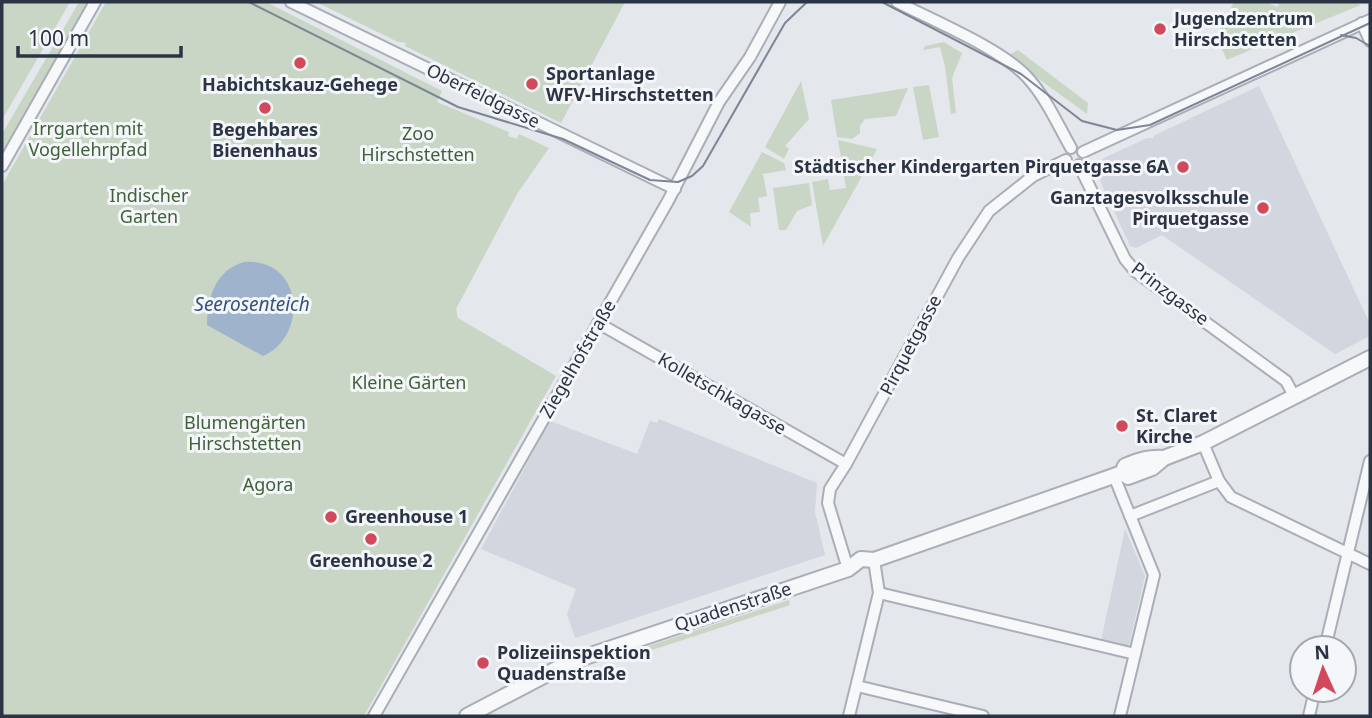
<svg xmlns="http://www.w3.org/2000/svg" width="1372" height="718" font-family="'Noto Sans',sans-serif">
<style>
.built{fill:#d2d6de}
.green{fill:#c9d6c5}
.water{fill:#9fb4cc}
.lines{fill:none;stroke-linecap:round;stroke-linejoin:round}
.minor-casing{stroke:#a9aeb7;stroke-width:14}
.tertiary-casing{stroke:#a9aeb7;stroke-width:18}
.minor{stroke:#f7f8fa;stroke-width:10}
.tertiary{stroke:#f7f8fa;stroke-width:14}
.tram{stroke:#7d8696;stroke-width:2}
.poi-dot{fill:#d1495b;stroke:#f4f6f9;stroke-width:2.5}
.labels{text-anchor:middle;stroke-width:6;stroke-linejoin:round;paint-order:stroke}
.poi-label{font-size:18px;font-weight:bold;fill:#2b3445;stroke:#f4f6f9;text-anchor:start}
.street-label{font-size:18px;fill:#2b3445;stroke:#f4f6f9}
.park-label{font-size:18px;fill:#3f6138;stroke:#f4f6f9}
.water-label{font-size:19px;font-style:italic;fill:#34527a;stroke:#f4f6f9}
</style>
<rect width="100%" height="100%" fill="#e4e7ec"/>
<!-- built -->
<g class="built">
<path d="M1259,86L1370,324V336L1335,354L1162,235L1136,248L1130,246L1097,174L1102,159L1147,138H1154L1153,136Z"/>
<path d="M659,419L817,483L815,512L825,555L575,638L567,614L576,589L481,549L550,421L637,454L650,421L657,423Z"/>
<path d="M1125,529L1145,576L1129,646L1101,641Z"/>
</g>
<!-- green -->
<g class="green">
<path d="M2,2H70L2,120Z"/>
<path d="M79,2H90L2,159V134Z"/>
<path d="M106,2H266L442,91L437,102L509,132L508,136L517,139L519,134L549,148L517,194L456,309L458,318L556,376L364,716H2V185Z"/>
<path d="M316,2H625L561,123L405,46L406,43L398,42Z"/>
<path d="M1234,2H1266L1277,7L1280,2H1354L1361,5L1265,44L1260,35L1264,44L1227,60L1217,38L1222,36L1216,37Z"/>
<path d="M944,42L962,53L952,78L956,113L951,114L945,66L940,47L923,50L925,46Z"/>
<path d="M1018,50L1088,103L1087,114L1007,56Z"/>
<path d="M801,81L809,119L785,146L789,149L784,159L765,147Z"/>
<path d="M929,85L939,137L923,140L913,87Z"/>
<path d="M908,88L896,116L865,119L860,126V133L852,139L837,137L831,100Z"/>
<path d="M838,140L877,149L823,246L812,182L828,179L830,190L846,188Z"/>
<path d="M762,152L784,163L786,170L763,174L767,196L758,198L760,212L750,213L751,227L729,212Z"/>
<path d="M809,183L812,205L797,211L786,230H779L773,188Z"/>
<path d="M789,600L790,605L649,651L648,646Z"/>
</g>
<!-- water -->
<path class="water" d="M244,262C303,257 309,336 263,356L207,325C207,299 215,270 244,262Z"/>
<g class="lines">
<defs>
<g id="minor">
<path d="M291,2L675,189"/>
<path d="M897,2C934,21 1002,49 1028,78C1046,98 1058,125 1071,148"/>
<path d="M1362,23L1370,41"/>
<path d="M1083,152L1370,20"/>
<path d="M1079,165L1125,259L1135,271L1286,381L1294,396"/>
<path d="M2,166L95,2"/>
<path d="M598,323L846,464"/>
<path d="M1203,443L1219,481L1231,497L1370,564"/>
<path d="M1114,476L1154,575L1120,716"/>
<path d="M1130,516L1219,481"/>
<path d="M848,569L828,503L830,489L846,464L958,258L989,211L1033,176L1066,160"/>
<path d="M879,593L1135,654"/>
<path d="M1325,648L1370,461"/>
<path d="M857,686L983,716"/>
<path d="M374,716L668,201L719,102L750,57L780,2"/>
<path d="M849,716L879,593L874,560"/>
<path d="M1309,716L1315,690"/>
</g>
<g id="tertiary">
<path d="M1122,473L1125,466C1139,460 1149,457 1164,458"/>
<path d="M467,716L570,662L848,569L861,559L874,560L1122,473L1128,477L1152,468L1164,458L1203,443L1370,358"/>
</g>
</defs>
<!-- minor casing -->
<use href="#minor" class="minor-casing"/>
<!-- tertiary casing -->
<use href="#tertiary" class="tertiary-casing"/>
<!-- minor -->
<use href="#minor" class="minor"/>
<!-- tertiary -->
<use href="#tertiary" class="tertiary"/>
<!-- tram -->
<g class="tram">
<path d="M249,2L458,107L563,139L650,180L678,182L692,176L703,166L785,23L807,2"/>
<path d="M882,2L1021,74L1082,121L1117,130L1150,125L1370,23"/>
<path d="M1341,35L1356,38L1370,46"/>
</g>
</g>
<!-- markers -->
<g class="poi-dot">
<circle cx="1160" cy="29" r="7"/>
<circle cx="300" cy="63" r="7"/>
<circle cx="532" cy="84" r="7"/>
<circle cx="265" cy="108" r="7"/>
<circle cx="1183" cy="167" r="7"/>
<circle cx="1263" cy="208" r="7"/>
<circle cx="1122" cy="426" r="7"/>
<circle cx="331" cy="517" r="7"/>
<circle cx="371" cy="539" r="7"/>
<circle cx="483" cy="663" r="7"/>
</g>
<g class="labels">
<!-- poi labels -->
<g class="poi-label">
<text x="1174" y="25">Jugendzentrum<tspan x="1174" dy="21">Hirschstetten</tspan></text>
<text x="546" y="80">Sportanlage<tspan x="546" dy="21">WFV-Hirschstetten</tspan></text>
<text x="300" y="91" text-anchor="middle">Habichtskauz-Gehege</text>
<text x="265" y="136" text-anchor="middle">Begehbares<tspan x="265" dy="21">Bienenhaus</tspan></text>
<text x="1169" y="173" text-anchor="end">Städtischer Kindergarten Pirquetgasse 6A</text>
<text x="1249" y="204" text-anchor="end">Ganztagesvolksschule<tspan x="1249" dy="21">Pirquetgasse</tspan></text>
<text x="1136" y="422">St. Claret<tspan x="1136" dy="21">Kirche</tspan></text>
<text x="345" y="523">Greenhouse 1</text>
<text x="371" y="567" text-anchor="middle">Greenhouse 2</text>
<text x="497" y="659">Polizeiinspektion<tspan x="497" dy="21">Quadenstraße</tspan></text>
</g>
<!-- street labels -->
<g class="street-label">
<text transform="translate(483 96) rotate(26)" y="6">Oberfeldgasse</text>
<text transform="translate(1170 294) rotate(37)" y="6">Prinzgasse</text>
<text transform="translate(911 345) rotate(-62)" y="6">Pirquetgasse</text>
<text transform="translate(578 359) rotate(-60)" y="6">Ziegelhofstraße</text>
<text transform="translate(722 394) rotate(30)" y="6">Kolletschkagasse</text>
<text transform="translate(733 607) rotate(-18)" y="6">Quadenstraße</text>
</g>
<!-- park labels -->
<g class="park-label">
<text x="88" y="135">Irrgarten mit<tspan x="88" dy="21">Vogellehrpfad</tspan></text>
<text x="418" y="140">Zoo<tspan x="418" dy="21">Hirschstetten</tspan></text>
<text x="149" y="202">Indischer<tspan x="149" dy="21">Garten</tspan></text>
<text x="409" y="389">Kleine Gärten</text>
<text x="245" y="429">Blumengärten<tspan x="245" dy="21">Hirschstetten</tspan></text>
<text x="268" y="491">Agora</text>
</g>
<!-- water labels -->
<g class="water-label">
<text x="252" y="311">Seerosenteich</text>
</g>
</g>
<!-- border -->
<rect width="1372" height="718" fill="none" stroke="#2b3445" stroke-width="7"/>
<!-- north arrow -->
<g transform="translate(1323 669) rotate(357)"><circle r="33" fill="#f4f6f9" stroke="#a4a8b1" stroke-width="2"/>
<path d="M0-5L12 26L0 18L-12 26Z" fill="#d1495b"/>
<text y="-10" font-size="19" font-weight="bold" text-anchor="middle" fill="#2b3445">N</text>
</g>
<!-- scale -->
<path d="M18 46v10h163v-10" fill="none" stroke="#2b3445" stroke-width="3.5"/>
<text x="28" y="46" font-size="21" fill="#2b3445" stroke="#f4f6f9" stroke-width="5" paint-order="stroke">100 m</text>
</svg>
